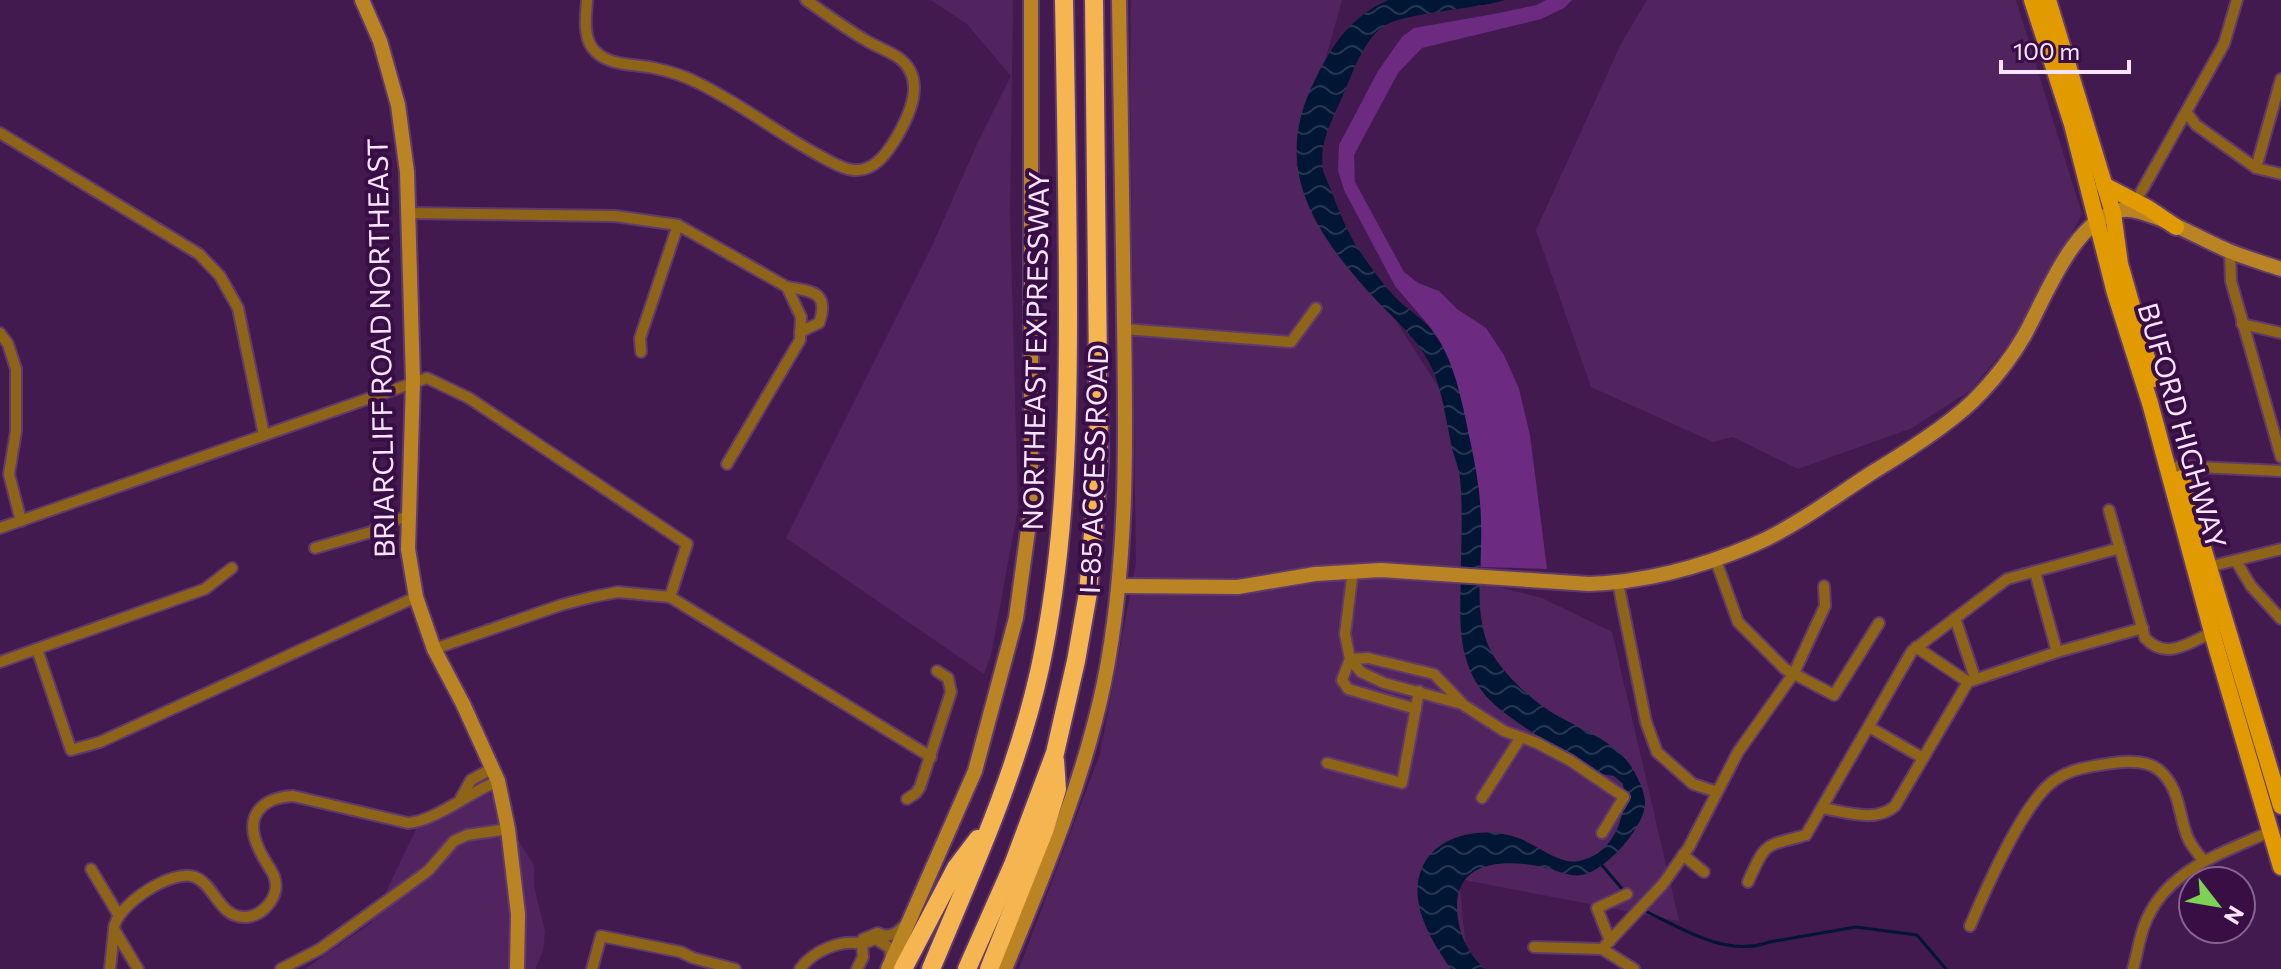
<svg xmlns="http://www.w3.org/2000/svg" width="2281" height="969" font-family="Commissioner,sans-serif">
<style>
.built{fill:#512460}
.green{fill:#6c2a81}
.water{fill:url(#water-waves)}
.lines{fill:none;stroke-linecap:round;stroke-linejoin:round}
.stream{stroke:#011534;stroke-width:3}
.street-casing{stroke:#603a6c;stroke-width:14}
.secondary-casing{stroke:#603a6c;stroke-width:18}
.primary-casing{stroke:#603a6c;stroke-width:20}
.highway-casing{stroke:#603a6c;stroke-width:22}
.street{stroke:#8e6418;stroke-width:10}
.secondary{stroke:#ba8425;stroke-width:14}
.primary{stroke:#e19b00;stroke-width:16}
.highway{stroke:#f5b651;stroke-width:18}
.labels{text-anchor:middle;stroke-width:8;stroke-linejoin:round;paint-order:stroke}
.street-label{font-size:28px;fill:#f8e4ff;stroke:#380e45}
</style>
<defs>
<pattern id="water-waves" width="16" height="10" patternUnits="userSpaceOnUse" patternTransform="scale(2)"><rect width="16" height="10" fill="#011534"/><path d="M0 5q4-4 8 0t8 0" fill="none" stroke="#273752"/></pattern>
</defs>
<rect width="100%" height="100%" fill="#431a50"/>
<!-- built -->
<g class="built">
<path d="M931,0H1013L1010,213L1018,508L991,655L984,674L786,538L932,246L977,144L1011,76L967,24Z"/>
<path d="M1131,0H1342L1296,165L1476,446L1459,577L1542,598L1612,632L1679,921L1459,879L1468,969H1019L1100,754L1136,563L1130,77Z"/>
<path d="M1647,0H2016L2082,214L2017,334L1971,390L1912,428L1798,469L1733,437L1713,442L1591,387L1536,230L1622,42Z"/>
<path d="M484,784L534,866V886L545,931L543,951L535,969H305L371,923L419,823Z"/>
</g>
<!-- green -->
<path class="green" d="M1546,0H1572L1564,8L1541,19L1422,48L1398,73L1354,155L1355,182L1404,272L1418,283L1439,291L1457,309L1486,328L1504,355L1519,389L1530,435L1547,569L1481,567L1479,489L1456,380L1431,328L1395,286L1344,190L1338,170L1339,145L1378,71L1402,37L1414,28L1494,14L1537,5Z"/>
<!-- water -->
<path class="water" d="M1388,0H1505C1476,9 1403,13 1384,26C1363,40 1353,73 1343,95C1332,121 1319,141 1323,171C1335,198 1344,229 1361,253C1372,269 1384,286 1398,300C1408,310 1421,317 1430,328C1454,355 1463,406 1470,440C1476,468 1481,496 1481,524C1483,565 1471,617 1493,655C1506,677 1536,704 1558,716C1583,730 1609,739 1628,762C1635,772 1644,788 1645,801C1647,825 1606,871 1582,875C1569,877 1559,871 1547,868C1513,860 1458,857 1457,905C1457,930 1466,952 1485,969H1451C1432,942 1407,902 1422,868C1437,833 1485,826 1518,838C1536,844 1559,865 1579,861C1614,854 1628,815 1623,784L1614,776L1601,774C1569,753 1510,723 1486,696C1456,660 1460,619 1461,575C1461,543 1463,510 1460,478C1459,467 1453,455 1451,443C1447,424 1444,404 1438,384C1425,341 1395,322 1366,289C1309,225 1272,162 1316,78C1333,43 1352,16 1388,0Z"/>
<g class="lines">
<!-- stream -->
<g class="stream">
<path d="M1600,863L1624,891"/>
<path d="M1643,910C1681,928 1727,958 1769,942L1856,927L1917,935L1946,969"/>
</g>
<defs>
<g id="street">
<path d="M587,0C586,16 582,40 596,52C610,66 636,64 654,68C668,71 682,75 694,81C739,102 777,133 820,156C830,161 842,169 853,170C874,172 886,154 895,140C910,115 927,79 899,58C889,51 877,47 867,41C846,29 826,14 806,0"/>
<path d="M2187,113L2196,125L2256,168L2281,174"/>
<path d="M0,133L199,254L220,276L238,308L264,435"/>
<path d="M2256,168L2281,79"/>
<path d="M2141,192L2224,44L2237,0"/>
<path d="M409,213L615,216L678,225L787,287L801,317L800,340L727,464"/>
<path d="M2230,252L2231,281L2281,457"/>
<path d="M787,287C812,291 830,292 819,323L800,332"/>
<path d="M2242,324L2281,333"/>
<path d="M1124,329L1291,342L1316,308"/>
<path d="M0,333L8,344L16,369V431L9,474L21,521"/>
<path d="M641,352L640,338L678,225"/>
<path d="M2179,466L2281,471"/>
<path d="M2109,510L2145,638C2167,661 2187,643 2212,633"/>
<path d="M0,528L427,378L469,398L687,544L670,597"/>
<path d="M315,548L371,532L386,522L407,517"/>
<path d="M1715,558L1738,622L1785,669L1834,695L1879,623"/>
<path d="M2236,561L2251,586L2281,619"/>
<path d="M2208,567L2281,549"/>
<path d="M1353,570L1345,634L1350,659L1361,672L1384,683L1462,704L1504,731L1537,743L1571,761L1624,797L1602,833"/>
<path d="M2035,572L2057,652"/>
<path d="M1618,583L1646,722L1657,752L1693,784L1717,792"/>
<path d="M1955,618L1975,678"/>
<path d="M1916,647L1968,682"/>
<path d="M37,649L71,750L100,742L416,597"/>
<path d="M434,649L561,605L592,597L618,592L670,597L931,757"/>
<path d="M0,662L205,589L232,568"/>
<path d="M1416,709L1348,689L1342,680L1350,659L1368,658L1434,674L1462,703"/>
<path d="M1869,727L1923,758"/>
<path d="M1327,763L1402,783L1419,691"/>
<path d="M461,798L471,780L493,768"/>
<path d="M1482,798L1521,737"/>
<path d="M907,799L916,793L920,787L951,692L948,678L937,671"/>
<path d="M1822,808C1846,812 1876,823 1895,806L1968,682L2057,652L2143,628"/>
<path d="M1683,855L1704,872"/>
<path d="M91,869L118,914"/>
<path d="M1748,882C1767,839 1765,847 1806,835L1912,651L2007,579L2120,548"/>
<path d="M1970,926C1985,891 2024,800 2055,780C2072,768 2093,766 2113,763C2128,761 2147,760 2159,770C2180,788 2178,812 2187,836C2191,846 2197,853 2204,861"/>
<path d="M114,929C115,906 172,868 195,877C215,885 219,919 247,917C255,916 263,911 268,905C275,897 278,886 274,876C270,867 263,859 259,849C244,818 259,798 293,796L408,823C435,821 470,792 498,781"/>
<path d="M1610,941L1597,908L1627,894"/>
<path d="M1534,947L1602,949L1663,884L1689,847L1738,752L1794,673L1825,606L1824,586"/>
<path d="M1602,949L1634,969"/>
<path d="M891,959L890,948L876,939L862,944L863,939L878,933C890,939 897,933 905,925"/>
<path d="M110,969L114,929L138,969"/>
<path d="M281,969L320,949L428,871L454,841L467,835L508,829"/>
<path d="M592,969L601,936L681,952L693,958L735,969"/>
<path d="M800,969C813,951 840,939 862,944L863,957L857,969"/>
<path d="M2133,969C2137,955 2139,940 2144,926C2165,869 2222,854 2271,831"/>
</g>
<g id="secondary">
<path d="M362,0L380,41L398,105L407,172L413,381L408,549L416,597L434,649L463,704L498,781L508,829L518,914L517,969"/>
<path d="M1119,586L1238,587L1315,574L1381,570L1589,584C1645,582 1701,567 1753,545C1795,527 1834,497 1873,472C1906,452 1954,422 1980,394C1997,376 2012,357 2024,336C2046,297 2073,219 2122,210C2145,206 2206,242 2229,251C2246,258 2264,263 2281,269"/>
<path d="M888,969L975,771L1016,618L1031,508V0"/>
<path d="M1005,969C1044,875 1083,783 1104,683C1128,564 1126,442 1124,321C1123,214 1121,107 1119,0"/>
</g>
<g id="primary">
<path d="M2032,0L2072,124L2115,293L2150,403L2215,643L2281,867"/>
<path d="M2048,0L2113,213L2120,264L2153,379"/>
<path d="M2104,185L2148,208L2176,227"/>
<path d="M2182,478L2281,806"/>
</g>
<g id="highway">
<path d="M903,969L956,868L978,839"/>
<path d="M931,969C972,871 1017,773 1040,668C1065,551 1068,434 1068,314C1068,209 1066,105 1064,0"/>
<path d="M967,969L1013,865L1055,753L1076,661L1088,593L1099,462L1094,0"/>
<path d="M989,969L1044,831L1057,789L1055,760"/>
</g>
</defs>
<!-- street casing -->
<use href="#street" class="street-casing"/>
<!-- secondary casing -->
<use href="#secondary" class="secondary-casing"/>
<!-- primary casing -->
<use href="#primary" class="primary-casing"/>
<!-- highway casing -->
<use href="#highway" class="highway-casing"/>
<!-- street -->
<use href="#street" class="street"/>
<!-- secondary -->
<use href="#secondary" class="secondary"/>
<!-- primary -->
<use href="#primary" class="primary"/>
<!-- highway -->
<use href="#highway" class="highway"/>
</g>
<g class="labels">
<!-- street labels -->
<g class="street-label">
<text transform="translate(381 348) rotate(-91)" y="10">BRIARCLIFF ROAD NORTHEAST</text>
<text transform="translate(1036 351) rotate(-89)" y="10">NORTHEAST EXPRESSWAY</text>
<text transform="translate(2182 426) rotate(74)" y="10">BUFORD HIGHWAY</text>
<text transform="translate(1094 469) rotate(-88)" y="10">I-85 ACCESS ROAD</text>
</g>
</g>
<!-- north arrow -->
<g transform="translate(2217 905) rotate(121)"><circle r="38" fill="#380e45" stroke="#85648f" stroke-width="2"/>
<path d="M0-6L14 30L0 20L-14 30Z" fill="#7dd154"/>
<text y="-12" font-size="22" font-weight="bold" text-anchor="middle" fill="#f8e4ff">N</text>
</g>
<!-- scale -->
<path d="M2001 60v12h128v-12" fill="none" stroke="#f8e4ff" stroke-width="4"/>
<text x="2013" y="60" font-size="24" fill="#f8e4ff" stroke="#380e45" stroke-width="6" paint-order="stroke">100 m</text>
</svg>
